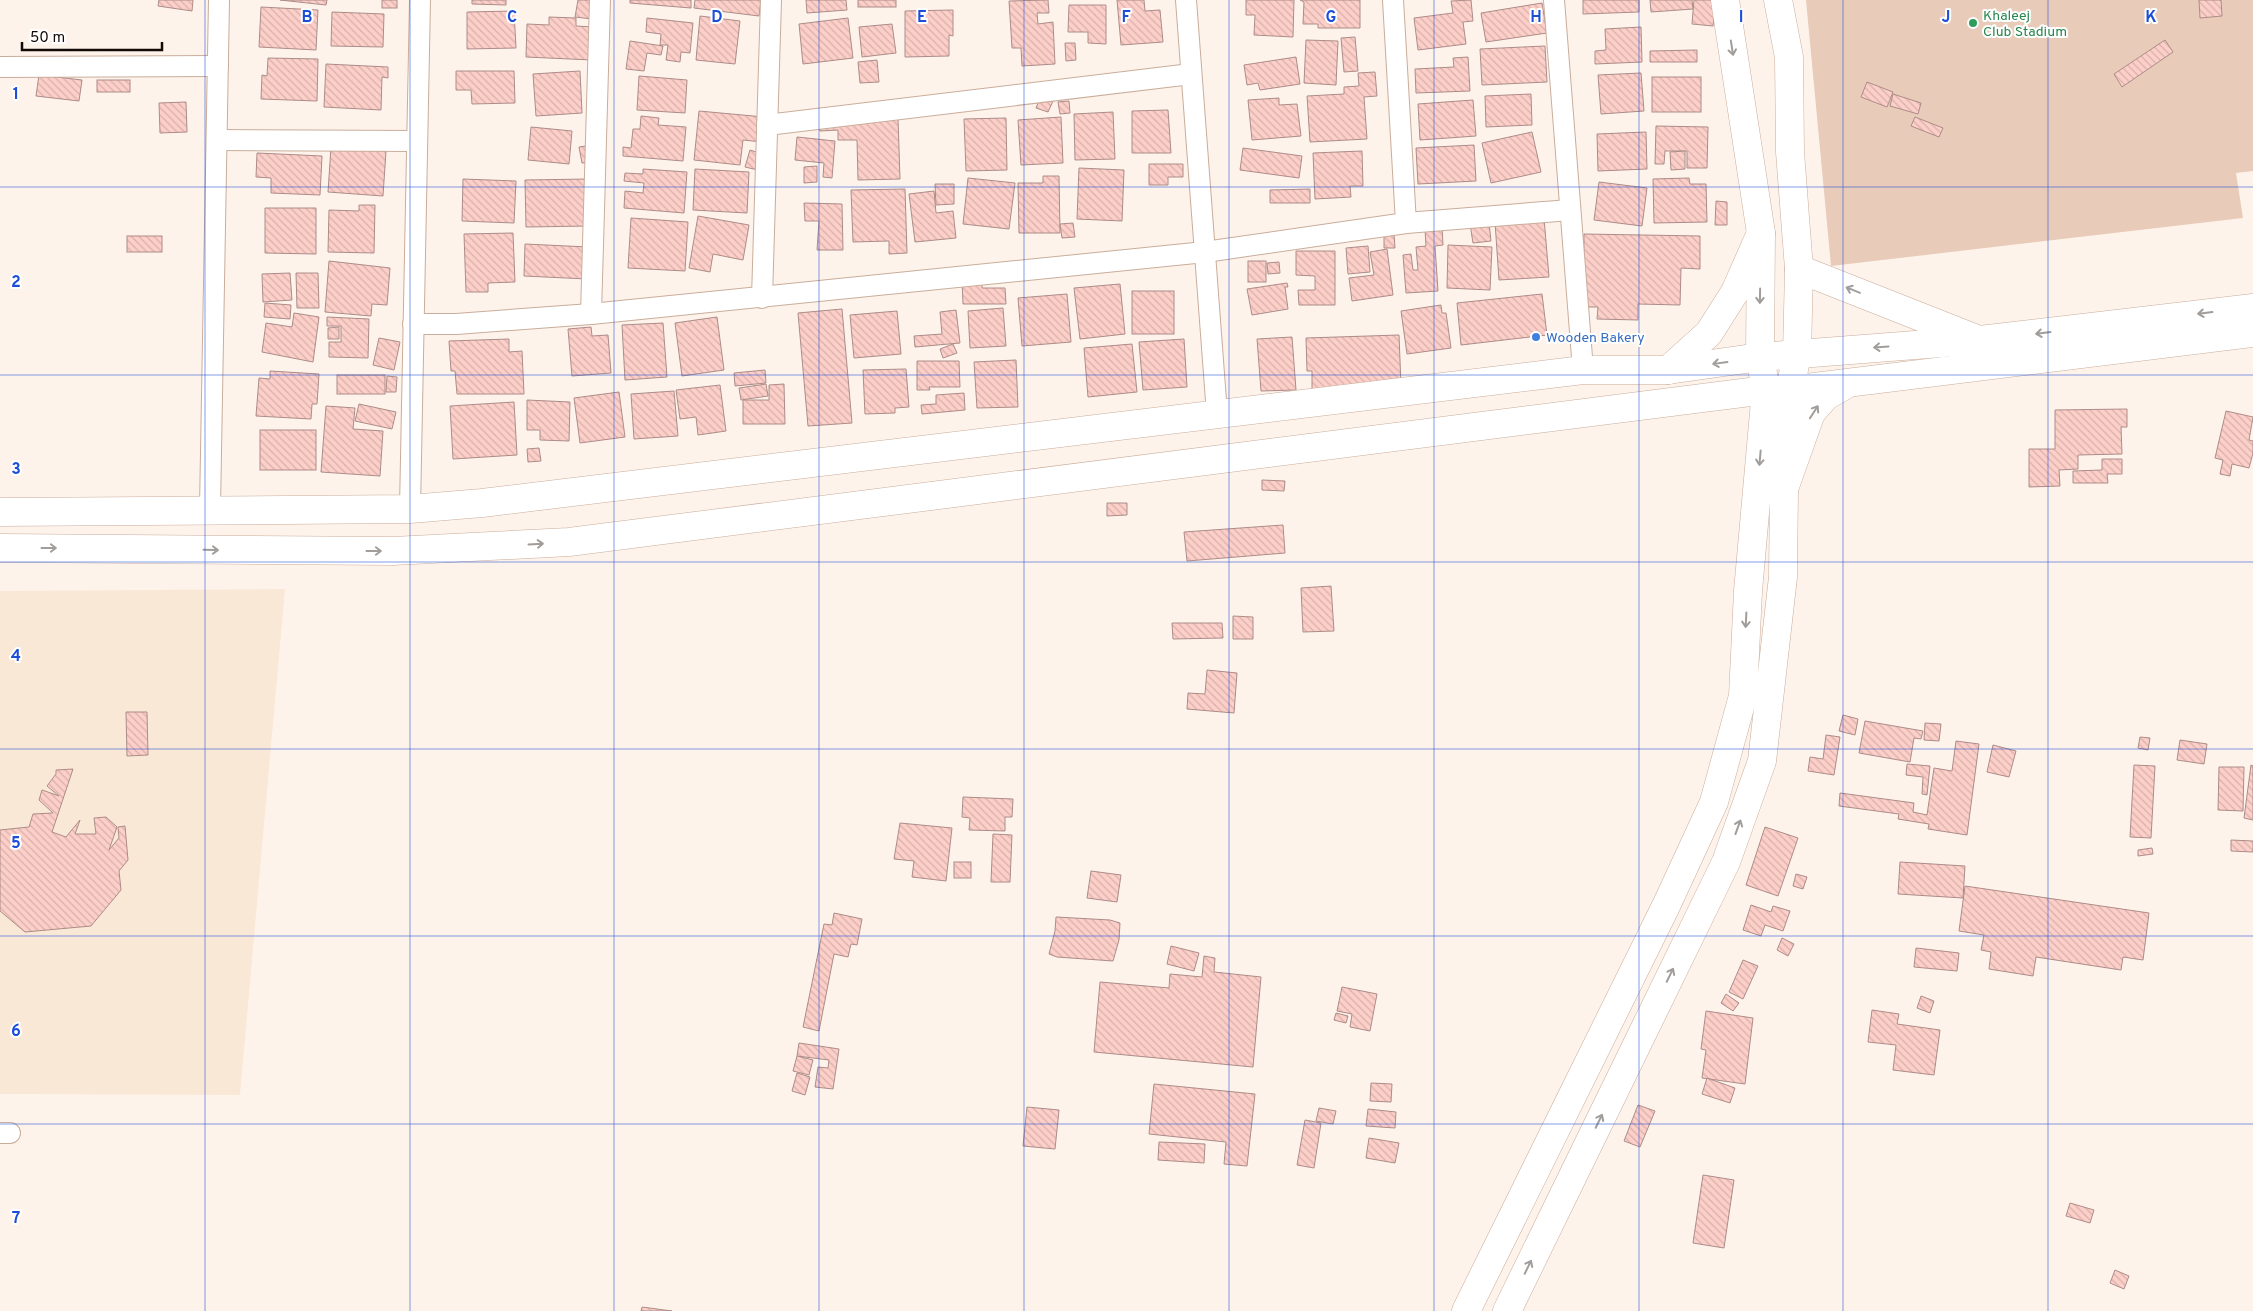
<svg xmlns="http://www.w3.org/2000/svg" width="2253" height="1311" font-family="Overpass,sans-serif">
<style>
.industrial{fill:#fae8d7}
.park{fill:#e8cbb9}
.building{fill:url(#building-back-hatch);stroke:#ad8c88}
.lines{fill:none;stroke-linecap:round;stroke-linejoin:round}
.street-casing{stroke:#c9ad9b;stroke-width:22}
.secondary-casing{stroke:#c9ad9b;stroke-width:29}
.primary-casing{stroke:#c9ad9b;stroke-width:29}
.street{stroke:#fff;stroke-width:20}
.secondary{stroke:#fff;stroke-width:28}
.primary{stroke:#fff;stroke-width:28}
.oneway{stroke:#a19d9b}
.grid{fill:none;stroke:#1d4ed8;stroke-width:1;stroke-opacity:0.55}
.leisure-dot{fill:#2e9e5b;stroke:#fff;stroke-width:2}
.shop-dot{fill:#3f7fe0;stroke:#fff;stroke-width:2}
.labels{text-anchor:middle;stroke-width:4;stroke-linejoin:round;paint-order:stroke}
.leisure-label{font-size:14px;fill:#27864d;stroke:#fff;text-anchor:start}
.shop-label{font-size:14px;fill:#366cbe;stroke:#fff;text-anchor:start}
.grid-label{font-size:16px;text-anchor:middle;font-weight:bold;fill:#1d4ed8;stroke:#fff;stroke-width:4;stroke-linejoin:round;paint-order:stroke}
</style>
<defs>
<pattern id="building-back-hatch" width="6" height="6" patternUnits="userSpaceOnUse" patternTransform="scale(1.25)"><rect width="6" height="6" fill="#fdcfc9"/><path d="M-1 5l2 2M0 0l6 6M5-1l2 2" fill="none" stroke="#d8b0ab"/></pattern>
</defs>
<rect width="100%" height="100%" fill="#fef3eb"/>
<!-- industrial -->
<path class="industrial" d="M285,589L240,1095L0,1094V591Z"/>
<!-- park -->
<path class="park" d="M1806,0H2253V171L2236,173L2243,218L1831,266Z"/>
<!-- building -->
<g class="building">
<path d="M159,0H193L192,11L158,6Z"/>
<path d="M280,0H327L326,5Z"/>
<rect x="382" y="0" width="15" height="8"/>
<path d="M472,0H506V5L472,4Z"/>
<path d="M578,0H595L592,19L575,17Z"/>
<path d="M630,0H691V8L630,3Z"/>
<path d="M695,0H761L759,16L694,8Z"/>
<path d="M806,0H846L847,10L807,13Z"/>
<rect x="858" y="0" width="38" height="7"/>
<path d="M1048,0L1049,13H1037L1038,24L1053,22L1055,64L1022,66L1021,48H1012L1009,1Z"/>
<path d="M1117,0H1144L1145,11L1160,10L1163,42L1121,45Z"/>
<path d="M1246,0H1294L1293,37L1254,35L1255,15H1246Z"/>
<path d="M1300,0H1360V28H1318V24H1303L1304,2Z"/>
<path d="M1471,0L1473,21L1463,22L1466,44L1418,50L1414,18L1453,13L1451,1Z"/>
<path d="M1583,0H1639V12L1583,14Z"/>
<path d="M1650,0H1692L1693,9L1651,12Z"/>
<path d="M1694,0H1716L1713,26L1692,24Z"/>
<path d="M2199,0H2221L2222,16L2200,18Z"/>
<path d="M1542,3L1547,33L1486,42L1481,13Z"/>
<path d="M1069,5H1106V44L1088,43V32H1068Z"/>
<path d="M261,7L318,10L316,50L259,47Z"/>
<path d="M953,10V36L949,35V56L905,57V11Z"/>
<path d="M514,11L516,48L467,49V12Z"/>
<path d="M332,12L384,14L383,47L331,46Z"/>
<path d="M700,16L740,21L735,64L696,60Z"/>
<path d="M549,17L576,18V26L593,27L592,60L526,57L527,24L549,25Z"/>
<path d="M647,18L693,23L690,53L681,52L680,62L666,60L668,45H660L661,34L646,32Z"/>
<path d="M848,18L853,58L803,64L799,24Z"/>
<path d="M892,24L896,53L862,57L859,27Z"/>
<path d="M1641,27L1642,62L1595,64V51L1606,50L1605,29Z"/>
<path d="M1355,37L1358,71L1344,72L1341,38Z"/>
<path d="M1306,40L1338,41L1336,85L1304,83Z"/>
<path d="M2165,40L2173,52L2122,87L2114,74Z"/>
<path d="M630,41L663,46L661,55L647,53L644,71L626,69Z"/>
<path d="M1065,43H1075L1076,60L1066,61Z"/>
<path d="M1545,46L1547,82L1482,85L1480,49Z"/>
<path d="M1697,50V62H1650V51Z"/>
<path d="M1296,57L1300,84L1260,90L1258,83L1247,85L1244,65Z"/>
<path d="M1468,57L1470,91L1416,93L1415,69L1454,67L1453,58Z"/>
<path d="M268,58L318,59L317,101L261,99L262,75L267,76Z"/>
<path d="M877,60L879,82L860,83L858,62Z"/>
<path d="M326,64L388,67V78L382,77L381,110L324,107Z"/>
<path d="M456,71H514L515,103L472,104L471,90H456Z"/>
<path d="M580,71L582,113L536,116L533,74Z"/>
<path d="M1375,72L1377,96L1364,97L1367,139L1310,142L1307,96L1344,94V87L1359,86L1358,73Z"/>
<path d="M1641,73L1644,111L1601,114L1598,75Z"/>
<path d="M39,75L82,80L79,101L36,96Z"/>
<path d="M639,76L687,80L685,113L637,110Z"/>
<rect x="1652" y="77" width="49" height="35"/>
<rect x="97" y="80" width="33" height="12"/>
<path d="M1867,82L1893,92L1887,107L1861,97Z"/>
<path d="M1531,94L1532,125L1486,127L1485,96Z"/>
<path d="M1893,94L1921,103L1918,114L1890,106Z"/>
<path d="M1041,96L1053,101L1048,112L1036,108Z"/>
<path d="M1279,98V105L1297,104L1301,136L1252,140L1248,100Z"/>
<path d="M1473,100L1476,136L1420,140L1418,104Z"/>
<path d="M1069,101L1070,113L1060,114L1058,102Z"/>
<path d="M186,102L187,132L160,133L159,103Z"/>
<path d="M1168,110L1171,153H1132V111Z"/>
<path d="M699,111L764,117L762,142L743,140L740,165L694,160Z"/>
<path d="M1113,112L1115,159L1075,160L1074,114Z"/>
<path d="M641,116L659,118L658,125L686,127L683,161L623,156V147L631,148L633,129H640Z"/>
<path d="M1061,117L1063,163L1021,165L1018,120Z"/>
<path d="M1915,117L1943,128L1939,137L1911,126Z"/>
<path d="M1006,118L1007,170L966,171L964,119Z"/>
<path d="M898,119L900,179L858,180L857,140H838V130L820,131V122Z"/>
<path d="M1656,126L1708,127L1707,168H1687V151H1665L1664,164H1655Z"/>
<path d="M531,127L572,131L569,164L528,160Z"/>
<path d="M1532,132L1541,172L1491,183L1482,143Z"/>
<path d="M1646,132L1647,169L1598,171L1597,134Z"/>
<path d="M797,137L835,141L832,178L823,177L824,163L795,160Z"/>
<path d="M592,145L594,162L582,163L579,147Z"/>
<path d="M1474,145L1476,181L1418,184L1416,148Z"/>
<path d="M331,147L386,151L383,196L328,192Z"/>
<path d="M1243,148L1302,156L1299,178L1240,170Z"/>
<path d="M750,150L763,154L758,170L745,167Z"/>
<path d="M1362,151L1363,186H1350L1351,197L1315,199L1313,153Z"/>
<path d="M1685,151V169L1671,170L1670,152Z"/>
<path d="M257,153L322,156L320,195L271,193V178L256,177Z"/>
<path d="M1149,164H1183V177H1168V185H1149Z"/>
<path d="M817,166V182L804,183V167Z"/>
<path d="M1079,168L1124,170L1122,221L1077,219Z"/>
<path d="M643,169L687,172L684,213L624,208L625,191L643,193L644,183L624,181L625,173L643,174Z"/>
<path d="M695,169L749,172L747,213L693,210Z"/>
<path d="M1043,176H1059L1060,233H1019L1018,183H1043Z"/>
<path d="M968,178L1015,183L1009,229L963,224Z"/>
<path d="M1689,178L1690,184H1706L1707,222L1654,223L1653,179Z"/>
<path d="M463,179L516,181L514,223L462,221Z"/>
<path d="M588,179L589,226L526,227L525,180Z"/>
<path d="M1599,182L1647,188L1642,226L1594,220Z"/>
<path d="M935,184H954V204L936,205Z"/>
<path d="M905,189L907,253L889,254V241L853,242L851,190Z"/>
<path d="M1310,189V203H1270V190Z"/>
<path d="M934,191L936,213L953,211L956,238L915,242L909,194Z"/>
<path d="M1716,201L1727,202V225H1715Z"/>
<path d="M804,203L842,204L843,250H817L819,221H805Z"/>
<path d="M359,205H375L374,253L328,252L329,210L359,211Z"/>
<path d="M265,208H316V254L265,253Z"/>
<path d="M698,216L749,225L743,260L713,254L710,272L689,268Z"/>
<path d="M631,218L688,222L685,271L628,268Z"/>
<path d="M1544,218L1549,277L1499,280L1495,222Z"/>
<path d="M1489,222L1491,241L1473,243L1470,224Z"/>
<path d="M1073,223L1075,237L1062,238L1060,224Z"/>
<path d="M1442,227L1443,245L1435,246L1438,291L1406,293L1403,255L1411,254L1413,270H1418L1416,247L1426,246L1425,229Z"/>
<path d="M513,233L515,282L488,283V292H466L464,234Z"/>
<path d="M1384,234H1394L1395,248H1384Z"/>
<path d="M1584,234L1700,236V269L1681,268L1680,305L1638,304V320L1597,319L1598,307H1583Z"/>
<rect x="127" y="236" width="35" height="16"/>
<path d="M525,244L588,247L587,279L524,276Z"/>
<path d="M1448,245L1492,247L1490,290L1447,288Z"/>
<path d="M1368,246L1370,272L1348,274L1346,248Z"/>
<path d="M1387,249L1393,295L1352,301L1349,278L1374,275L1370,252Z"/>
<path d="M1296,251H1335V305H1299L1298,290H1315V276L1296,275Z"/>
<path d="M329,261L390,268L387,305L372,304L371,316L325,312Z"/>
<rect x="1248" y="261" width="18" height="21"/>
<path d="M1279,262L1280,273L1268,274L1267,263Z"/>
<path d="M290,273L292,300L263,302L262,274Z"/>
<path d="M296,273H318L319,308H297Z"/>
<path d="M962,281H982V288H1005L1006,304H963Z"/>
<path d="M1287,283L1288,287H1285L1288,309L1252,315L1247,289Z"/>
<path d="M1120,284L1125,334L1080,339L1074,288Z"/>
<rect x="1132" y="291" width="42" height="43"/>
<path d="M1067,294L1071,342L1022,346L1018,298Z"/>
<path d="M1542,294L1547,335L1461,345L1457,303Z"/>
<path d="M265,303L291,305L290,319L264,317Z"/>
<path d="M1441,305L1442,313H1446L1451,348L1407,354L1401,311Z"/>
<path d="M1003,308L1006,346L970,348L968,311Z"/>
<path d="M842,309L852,423L808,426L798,313Z"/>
<path d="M956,310L960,343L915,347L914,336L942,334L940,312Z"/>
<path d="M897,311L901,354L854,358L850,315Z"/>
<path d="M294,313L319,317L313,362L262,352L266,323L292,327Z"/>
<path d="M327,317L369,319L368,358L329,357V342H341V326H327Z"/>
<path d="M717,317L724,370L682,376L675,323Z"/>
<path d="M663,323L667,377L625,380L622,325Z"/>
<path d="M339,327V339H328V328Z"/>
<path d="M591,327L592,336L608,335L611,373L572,376L568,329Z"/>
<path d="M1399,335L1401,386L1312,389V371H1307L1306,338Z"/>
<path d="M1292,337L1296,390L1261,391L1257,339Z"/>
<path d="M379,338L400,342L394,370L373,365Z"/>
<path d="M509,339V352L522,351L524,394H457L455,371H451L449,341Z"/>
<path d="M1184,339L1187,387L1143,390L1139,342Z"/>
<path d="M953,344L957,353L943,358L940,349Z"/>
<path d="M1132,344L1137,392L1088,397L1084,348Z"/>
<path d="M1016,360L1018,407L977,408L974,362Z"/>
<path d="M917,361H959L960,387H929L930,390H917Z"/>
<path d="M906,369L909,407L895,408V413L865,414L863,370Z"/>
<path d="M765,370L766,383L735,386L734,373Z"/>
<path d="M270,371L319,374L317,404H312L311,419L256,416L259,378L270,379Z"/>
<rect x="337" y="375" width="48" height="19"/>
<path d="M387,376L397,377L396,392H386Z"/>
<path d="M766,384L768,396L741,400L739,388Z"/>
<path d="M784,384L785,424H743V400H769V385Z"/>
<path d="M720,385L726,431L698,435L696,417L680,419L676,390Z"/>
<path d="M674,391L678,436L634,439L631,394Z"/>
<path d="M619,392L625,437L580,443L574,398Z"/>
<path d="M964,393L965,410L922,414L921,405L936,404V395Z"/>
<path d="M527,400L570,402L569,441L540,440V430H527Z"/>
<path d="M514,402L517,455L453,459L450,406Z"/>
<path d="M359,404L396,412L392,429L355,421Z"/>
<path d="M326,406L355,408L353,429L383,431L380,476L321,472Z"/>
<path d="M2127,409V427H2121L2122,454L2078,455V469L2059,470L2060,486L2029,487V449H2055V410Z"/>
<path d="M2226,411L2253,417L2249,440L2253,441V453L2249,468L2232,464L2230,476L2220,474L2223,460L2215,458Z"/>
<rect x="260" y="430" width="56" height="40"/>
<path d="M539,448L541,461L528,462L527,449Z"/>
<path d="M2102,459H2122V474H2107L2108,483H2073V471L2102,470Z"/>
<path d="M1262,480L1285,481L1284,491L1262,490Z"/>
<path d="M1107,503H1127V515L1107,516Z"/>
<path d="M1283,525L1285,553L1187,561L1184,532Z"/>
<path d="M1331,586L1334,631L1303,632L1301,588Z"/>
<path d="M1233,616L1253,617V639H1233Z"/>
<path d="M1172,623H1222L1223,638L1173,639Z"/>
<path d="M1207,670L1237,673L1234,713L1187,709L1188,693L1205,694Z"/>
<path d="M126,712H147L148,755L127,756Z"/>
<path d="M1843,715L1858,719L1855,735L1839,731Z"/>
<path d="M1865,721L1923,731L1921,739L1914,738L1910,762L1859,753Z"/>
<path d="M1925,723L1941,724L1939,741L1924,740Z"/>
<path d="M1826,735L1840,737L1834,775L1808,771L1810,757L1823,759Z"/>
<path d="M2140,737L2150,738L2148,750L2138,748Z"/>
<path d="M2180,740L2207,744L2204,764L2177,760Z"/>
<path d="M1956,741L1979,744L1967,835L1928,829L1929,824L1898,819L1899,814L1839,806L1840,793L1914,803L1913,812L1927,815L1934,768L1952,771Z"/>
<path d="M1993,745L2016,751L2009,777L1987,772Z"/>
<path d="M1907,764L1930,766L1927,795L1922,794L1923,777L1906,775Z"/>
<path d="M2134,765L2155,766L2151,838L2130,837Z"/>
<path d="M2251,765L2253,766V820L2244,818Z"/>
<path d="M2219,767H2244L2243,811L2218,810Z"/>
<path d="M73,769L52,832L66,837L80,820L75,834H96L94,818L106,817L117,827L109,850L119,838L118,827L125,826L128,860L119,871L121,890L91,926L25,932L0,911V830L29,827L33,814L53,813L39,800L42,790L59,796L47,786L56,774V770Z"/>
<path d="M963,797L1013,799L1012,817H1005V831L969,830L970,818L962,817Z"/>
<path d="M900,823L952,828L946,881L912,877L914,861L894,859Z"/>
<path d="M1765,827L1798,838L1778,896L1746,885Z"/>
<path d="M993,834L1012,835L1010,882H991Z"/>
<path d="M2231,840L2253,841V852L2231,851Z"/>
<path d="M2152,848L2153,854L2138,856V850Z"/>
<rect x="954" y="862" width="17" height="16"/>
<path d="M1900,862L1965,866L1963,898L1898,894Z"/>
<path d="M1091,871L1121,875L1117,902L1087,898Z"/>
<path d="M1796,874L1807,877L1803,889L1793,886Z"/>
<path d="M1965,886L2149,913L2143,960L2123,957L2121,970L2036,957L2033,976L1989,969L1991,952L1981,950L1984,935L1959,931Z"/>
<path d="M1751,905L1771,912L1773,906L1790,911L1783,931L1765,925L1761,936L1743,930Z"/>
<path d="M834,913L862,919L857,945L851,944L848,957L834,954L819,1031L803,1027L824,924L832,925Z"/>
<path d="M1056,917L1110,920L1120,923L1119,940L1113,961L1057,957L1049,954L1055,931Z"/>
<path d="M1782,938L1794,944L1788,956L1777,950Z"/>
<path d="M1171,946L1199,953L1194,971L1167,964Z"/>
<path d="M1916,948L1959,953L1957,971L1914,967Z"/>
<path d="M1204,956L1215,958L1214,972L1261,977L1253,1067L1094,1052L1100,982L1169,988L1170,974L1202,977Z"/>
<path d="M1743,960L1758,966L1743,999L1729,992Z"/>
<path d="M1342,987L1377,994L1370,1031L1350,1027L1352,1014L1337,1011Z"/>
<path d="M1726,994L1739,1003L1733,1011L1721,1003Z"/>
<path d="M1921,996L1934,1001L1930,1013L1917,1008Z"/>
<path d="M1872,1010L1899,1014L1897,1024L1940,1030L1934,1075L1893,1070L1896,1045L1868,1042Z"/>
<path d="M1706,1011L1753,1018L1745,1084L1702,1078L1706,1050L1701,1049Z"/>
<path d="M1336,1013L1348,1016L1346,1023L1334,1020Z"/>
<path d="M799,1043L839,1049L833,1089L815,1087L818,1067L828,1068L829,1060L797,1056Z"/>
<path d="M797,1056L813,1060L809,1075L793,1071Z"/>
<path d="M797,1073L810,1077L805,1095L792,1091Z"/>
<path d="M1707,1078L1735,1088L1730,1103L1702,1094Z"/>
<path d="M1371,1083L1392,1084L1391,1102L1370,1101Z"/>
<path d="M1154,1084L1255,1094L1247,1166L1224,1164L1226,1142L1149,1134Z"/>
<path d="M1638,1105L1655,1111L1640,1147L1624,1141Z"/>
<path d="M1027,1107L1059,1110L1055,1149L1023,1146Z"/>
<path d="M1319,1108L1336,1111L1333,1124L1316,1121Z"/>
<path d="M1368,1109L1396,1112L1395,1128L1366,1126Z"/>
<path d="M1305,1120L1321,1123L1314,1168L1297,1165Z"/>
<path d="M1369,1138L1399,1143L1395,1163L1366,1158Z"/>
<path d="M1159,1142L1205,1144L1204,1163L1158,1160Z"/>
<path d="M1703,1175L1734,1180L1724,1248L1693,1243Z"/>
<path d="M2070,1203L2094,1210L2090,1223L2066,1216Z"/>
<path d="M2115,1270L2129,1276L2124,1289L2110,1283Z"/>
<path d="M642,1307L672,1311H641Z"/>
</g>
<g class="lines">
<defs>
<g id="street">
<path d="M600,0L591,314L1205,252L1406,223L1393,0"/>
<path d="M1186,0L1217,414"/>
<path d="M1554,0L1583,370"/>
<path d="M0,67L218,66"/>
<path d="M767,125L1191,74"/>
<path d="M217,140L417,141"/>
<path d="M1406,223L1570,210"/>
<path d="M762,298L771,0"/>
<path d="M413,324H456L591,314"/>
<path d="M210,509L219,0"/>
<path d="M410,509L420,0"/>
<path d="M0,1133H10"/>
</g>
<g id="secondary">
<path d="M1466,1311L1666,906L1714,802L1743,696L1748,591L1766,390L1760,357L1761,233L1725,0"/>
<path d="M1507,1311L1726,862L1762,761L1783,577L1784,489L1790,390L1797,354L1799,269L1790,152L1789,57L1778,0"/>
</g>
<g id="primary">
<path d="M1799,269L1974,338"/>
<path d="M1668,370L1709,333L1735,292L1761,233"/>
<path d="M1784,489L1811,413L1826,396L1847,384"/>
<path d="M0,512L410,509L482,503L1583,370H1668L1760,357L1980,340L2253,308"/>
<path d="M0,548L393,551L569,542L1766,390H1790L2253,333"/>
</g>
</defs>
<!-- street casing -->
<use href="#street" class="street-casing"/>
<!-- secondary casing -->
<use href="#secondary" class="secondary-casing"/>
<!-- primary casing -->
<use href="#primary" class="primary-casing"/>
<!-- street -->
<use href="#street" class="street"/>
<!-- secondary -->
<use href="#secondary" class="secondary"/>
<!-- primary -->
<use href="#primary" class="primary"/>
</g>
<!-- one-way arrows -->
<defs><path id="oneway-shaft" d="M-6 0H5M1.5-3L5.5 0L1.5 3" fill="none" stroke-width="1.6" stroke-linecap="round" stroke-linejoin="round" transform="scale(1.25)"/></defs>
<g class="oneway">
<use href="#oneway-shaft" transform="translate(1732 48) rotate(81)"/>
<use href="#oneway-shaft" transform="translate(1853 290) rotate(-158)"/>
<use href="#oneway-shaft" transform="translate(1760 296) rotate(91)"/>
<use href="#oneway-shaft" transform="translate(2205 313) rotate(173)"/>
<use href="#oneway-shaft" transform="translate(2043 333) rotate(173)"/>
<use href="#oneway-shaft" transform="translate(1881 347) rotate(176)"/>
<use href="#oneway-shaft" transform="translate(1720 363) rotate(172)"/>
<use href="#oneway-shaft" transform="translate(1814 412) rotate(-57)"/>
<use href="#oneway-shaft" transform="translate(1760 458) rotate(95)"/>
<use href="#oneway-shaft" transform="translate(536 544) rotate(-3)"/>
<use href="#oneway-shaft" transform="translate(49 548)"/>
<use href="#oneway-shaft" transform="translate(211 550) rotate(1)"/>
<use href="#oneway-shaft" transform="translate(374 551)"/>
<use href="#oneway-shaft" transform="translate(1746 620) rotate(93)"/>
<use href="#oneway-shaft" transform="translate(1738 827) rotate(-70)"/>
<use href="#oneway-shaft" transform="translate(1670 975) rotate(-64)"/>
<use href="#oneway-shaft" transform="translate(1599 1121) rotate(-64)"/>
<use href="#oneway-shaft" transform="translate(1528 1267) rotate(-64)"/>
</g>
<!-- grid -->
<path class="grid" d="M205,0V1311M410,0V1311M614,0V1311M819,0V1311M1024,0V1311M1229,0V1311M1434,0V1311M1639,0V1311M1843,0V1311M2048,0V1311M0,187H2253M0,375H2253M0,562H2253M0,749H2253M0,936H2253M0,1124H2253"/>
<!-- markers -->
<circle class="leisure-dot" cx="1973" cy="23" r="5"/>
<circle class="shop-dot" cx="1536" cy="337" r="5"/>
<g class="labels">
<!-- leisure labels -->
<g class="leisure-label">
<text x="1983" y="20">Khaleej<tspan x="1983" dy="16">Club Stadium</tspan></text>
</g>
<!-- shop labels -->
<g class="shop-label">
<text x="1546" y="342">Wooden Bakery</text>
</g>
</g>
<g class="grid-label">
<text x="307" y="22">B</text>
<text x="512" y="22">C</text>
<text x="717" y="22">D</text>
<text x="922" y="22">E</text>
<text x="1126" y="22">F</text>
<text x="1331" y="22">G</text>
<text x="1536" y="22">H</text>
<text x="1741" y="22">I</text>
<text x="1946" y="22">J</text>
<text x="2151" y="22">K</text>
<text x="16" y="99">1</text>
<text x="16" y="287">2</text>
<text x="16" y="474">3</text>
<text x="16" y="661">4</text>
<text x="16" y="848">5</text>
<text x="16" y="1036">6</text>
<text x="16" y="1223">7</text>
</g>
<!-- scale -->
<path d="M22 42v8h140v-8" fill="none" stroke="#140a05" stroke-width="2.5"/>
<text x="30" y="42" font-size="15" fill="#140a05" stroke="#ffffff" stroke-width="4" paint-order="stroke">50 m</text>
</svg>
